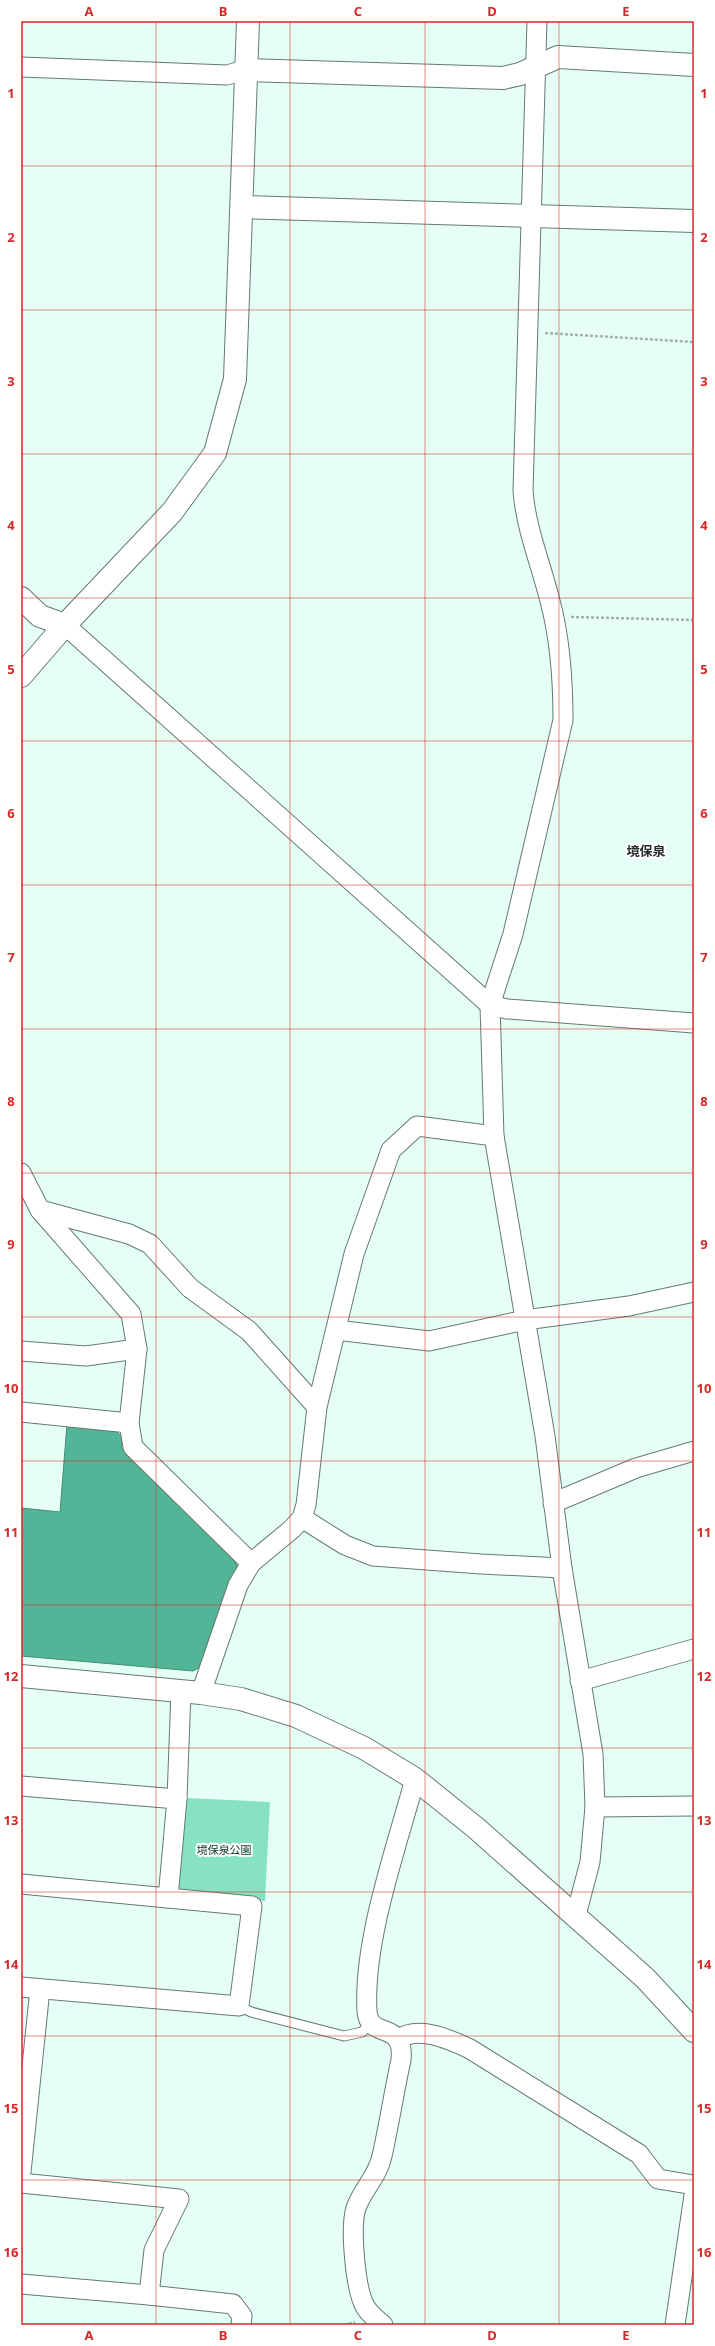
<svg xmlns="http://www.w3.org/2000/svg" width="715" height="2346" font-family="'Noto Sans','Noto Sans JP',sans-serif">
<style>
.green{fill:#87e2c4}
.water{fill:#53b597;stroke:#458c77}
.lines{fill:none;stroke-linecap:round;stroke-linejoin:round}
.lane-casing{stroke:#647a72;stroke-width:11}
.street-casing{stroke:#647a72;stroke-width:21}
.secondary-casing{stroke:#647a72;stroke-width:24}
.path{stroke:#a0b3ab;stroke-width:2.5;stroke-dasharray:3 2;stroke-linecap:butt}
.lane{stroke:#fff;stroke-width:9}
.street{stroke:#fff;stroke-width:19}
.secondary{stroke:#fff;stroke-width:22}
.grid{fill:none;stroke:#d62828;stroke-width:1;stroke-opacity:0.55}
.labels{text-anchor:middle;stroke-width:4;stroke-linejoin:round;paint-order:stroke}
.park-label{font-size:11px;fill:#073529;stroke:#fff}
.quarter-label{font-size:13px;font-weight:bold;fill:#252e2b;stroke:#fff}
.neatline{fill:none;stroke:#d62828;stroke-width:1.5}
.grid-label{font-size:13px;text-anchor:middle;font-weight:bold;fill:#d62828}
</style>
<rect width="100%" height="100%" fill="#e6fff5"/>
<!-- green -->
<path class="green" d="M187,1798L270,1802L265,1901L184,1893L177,1885Z"/>
<!-- water -->
<path class="water" d="M67,1424L114,1429L122,1437V1449L232,1556L238,1568L204,1665L193,1671L21,1656V1508L60,1512Z"/>
<g class="lines">
<defs>
<path id="lane" d="M239,2006L251,2012L344,2036L362,2032L371,2023"/>
<g id="street">
<path d="M537,21L523,491C526,529 541,564 550,601C560,638 563,682 563,720L513,934L490,1005L494,1136L545,1436L562,1568L593,1754L595,1807L590,1862L576,1915"/>
<path d="M21,67L227,75L245,70"/>
<path d="M65,625L490,1005L507,1009L694,1023"/>
<path d="M21,1173L40,1210L131,1314L137,1349L129,1423L133,1447L251,1563"/>
<path d="M40,1210L129,1234L150,1244L190,1288L249,1331L317,1407"/>
<path d="M336,1330L429,1341L525,1320L629,1306L694,1292"/>
<path d="M21,1351L86,1356L137,1349"/>
<path d="M21,1412L129,1423"/>
<path d="M553,1503L636,1468L694,1451"/>
<path d="M302,1518L345,1545L373,1556L481,1564L562,1568"/>
<path d="M580,1681L694,1649"/>
<path d="M201,1693L238,1585L251,1563L292,1529L302,1518L306,1505L317,1407L354,1254L391,1150L417,1126L494,1136"/>
<path d="M21,1786L177,1799"/>
<path d="M595,1807L694,1806"/>
<path d="M21,1884L168,1898"/>
<path d="M21,1987L239,2006L252,1906L168,1898L177,1799L181,1691"/>
<path d="M399,2039C419,2025 451,2040 470,2049L639,2154L658,2179L694,2185"/>
<path d="M21,2172L40,1989"/>
<path d="M21,2183L179,2199L154,2250L149,2295L233,2304L242,2316L241,2325"/>
<path d="M21,2284L149,2295"/>
<path d="M383,2325C377,2320 370,2314 366,2308C355,2291 350,2227 356,2208C362,2190 378,2176 382,2156C389,2125 394,2092 401,2060C405,2019 369,2041 367,2011C363,1941 396,1849 415,1779"/>
<path d="M675,2325L694,2195"/>
</g>
<g id="secondary">
<path d="M245,70L503,78L520,74L558,57L694,65"/>
<path d="M242,207L694,221"/>
<path d="M21,598L40,616L65,625"/>
<path d="M21,676L65,625L172,512L215,453L235,379L248,21"/>
<path d="M21,1676L201,1693L241,1699L296,1716L364,1748L415,1779L476,1828L645,1978L694,2031"/>
</g>
</defs>
<!-- lane casing -->
<use href="#lane" class="lane-casing"/>
<!-- street casing -->
<use href="#street" class="street-casing"/>
<!-- secondary casing -->
<use href="#secondary" class="secondary-casing"/>
<!-- path -->
<g class="path">
<path d="M545,333L694,342"/>
<path d="M571,617L694,620"/>
<path d="M344,2325L355,2322"/>
</g>
<!-- lane -->
<use href="#lane" class="lane"/>
<!-- street -->
<use href="#street" class="street"/>
<!-- secondary -->
<use href="#secondary" class="secondary"/>
</g>
<!-- grid -->
<path class="grid" d="M156,21V2325M290,21V2325M425,21V2325M559,21V2325M21,166H694M21,310H694M21,454H694M21,598H694M21,741H694M21,885H694M21,1029H694M21,1173H694M21,1317H694M21,1461H694M21,1605H694M21,1748H694M21,1892H694M21,2036H694M21,2180H694"/>
<g class="labels">
<!-- park labels -->
<g class="park-label">
<text x="224" y="1854">境保泉公園</text>
</g>
<!-- quarter labels -->
<g class="quarter-label">
<text x="646" y="856">境保泉</text>
</g>
</g>
<!-- border -->
<rect width="715" height="2346" fill="none" stroke="#ffffff" stroke-width="44"/>
<rect x="22" y="22" width="671" height="2302" class="neatline"/>
<g class="grid-label">
<text x="89" y="16">A</text>
<text x="223" y="16">B</text>
<text x="358" y="16">C</text>
<text x="492" y="16">D</text>
<text x="626" y="16">E</text>
<text x="11" y="98">1</text>
<text x="704" y="98">1</text>
<text x="11" y="242">2</text>
<text x="704" y="242">2</text>
<text x="11" y="386">3</text>
<text x="704" y="386">3</text>
<text x="11" y="530">4</text>
<text x="704" y="530">4</text>
<text x="11" y="674">5</text>
<text x="704" y="674">5</text>
<text x="11" y="818">6</text>
<text x="704" y="818">6</text>
<text x="11" y="962">7</text>
<text x="704" y="962">7</text>
<text x="11" y="1106">8</text>
<text x="704" y="1106">8</text>
<text x="11" y="1249">9</text>
<text x="704" y="1249">9</text>
<text x="11" y="1393">10</text>
<text x="704" y="1393">10</text>
<text x="11" y="1537">11</text>
<text x="704" y="1537">11</text>
<text x="11" y="1681">12</text>
<text x="704" y="1681">12</text>
<text x="11" y="1825">13</text>
<text x="704" y="1825">13</text>
<text x="11" y="1969">14</text>
<text x="704" y="1969">14</text>
<text x="11" y="2113">15</text>
<text x="704" y="2113">15</text>
<text x="11" y="2257">16</text>
<text x="704" y="2257">16</text>
<text x="89" y="2340">A</text>
<text x="223" y="2340">B</text>
<text x="358" y="2340">C</text>
<text x="492" y="2340">D</text>
<text x="626" y="2340">E</text>
</g>
</svg>
